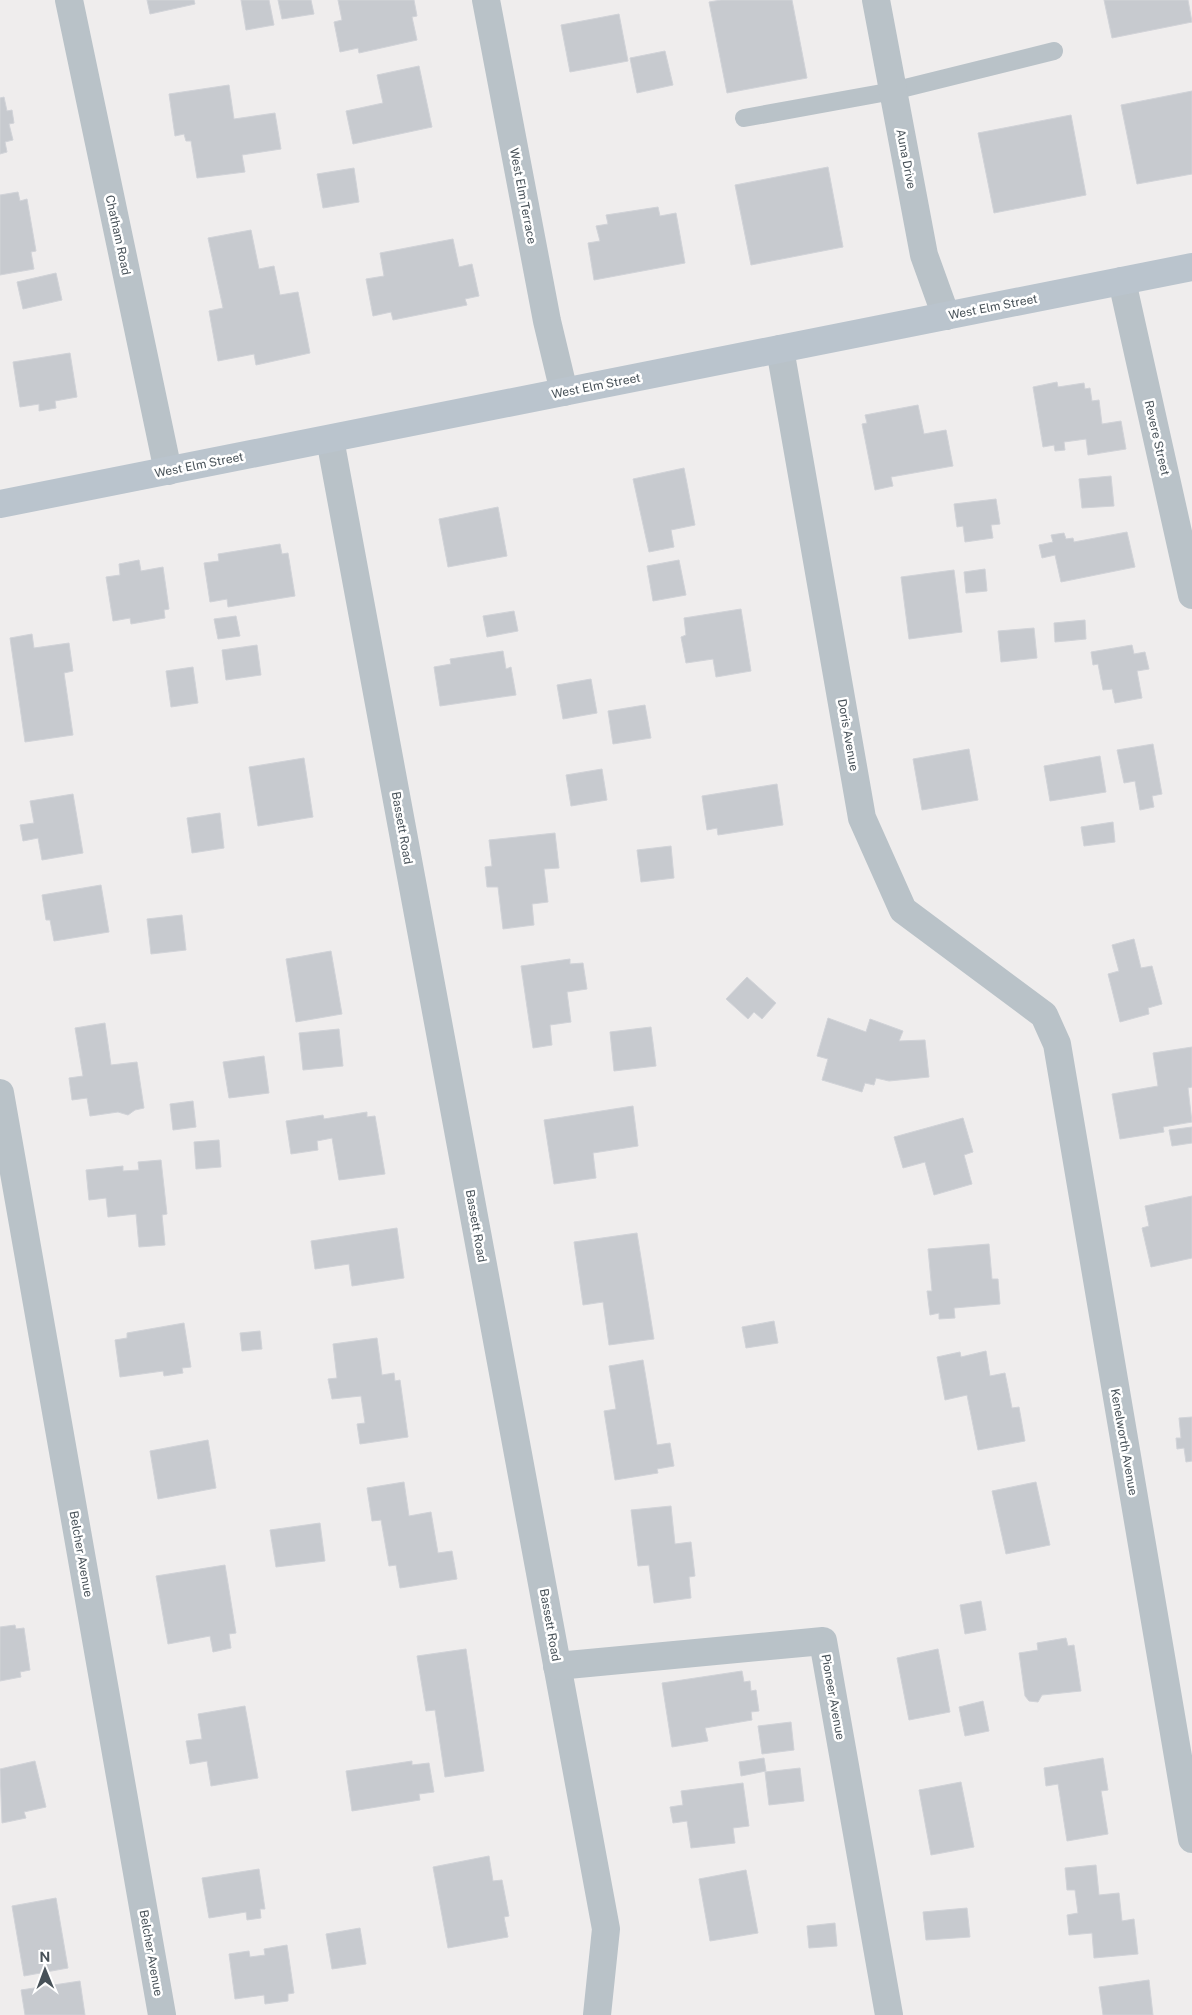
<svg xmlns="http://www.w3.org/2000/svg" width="1192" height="2015" font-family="'Public Sans',sans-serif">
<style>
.building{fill:#c7cacf;stroke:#d1d3d8}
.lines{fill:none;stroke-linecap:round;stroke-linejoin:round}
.lane{stroke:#b9c2c8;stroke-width:18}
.street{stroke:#b9c2c8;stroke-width:28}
.secondary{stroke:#bac4cd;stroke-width:28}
.labels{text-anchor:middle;stroke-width:5;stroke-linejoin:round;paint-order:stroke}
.street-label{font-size:12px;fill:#475158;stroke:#fff}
</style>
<rect width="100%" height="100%" fill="#efeded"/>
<!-- building -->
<g class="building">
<path d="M147,0H194L195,4L150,14Z"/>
<path d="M241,0H269L274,25L246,30Z"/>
<path d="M278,0H311L314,14L282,19Z"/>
<path d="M338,0H414L417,16L412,17L417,40L359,53L358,48L340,52L334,22L342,20Z"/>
<path d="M721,0H792L807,78L727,93L709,2Z"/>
<path d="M1104,0H1188L1192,22L1112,38Z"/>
<path d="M619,14L628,61L570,72L561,25Z"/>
<path d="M665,51L673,85L637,93L630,58Z"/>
<path d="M419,66L432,127L353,144L346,111L383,103L377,75Z"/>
<path d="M229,85L234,119L275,113L281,149L242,155L245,172L197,178L191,141H186L184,134L175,136L169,94Z"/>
<path d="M1192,91V174L1137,184L1121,105Z"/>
<path d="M4,97L7,111L12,110L14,123L9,124L13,140L5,142L7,152L0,154V98Z"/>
<path d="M1071,115L1086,195L994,213L978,133Z"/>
<path d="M828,167L843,247L751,265L735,185Z"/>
<path d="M354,168L359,202L323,208L317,174Z"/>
<path d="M18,192L20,201L27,199L36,251L31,252L34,269L0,275V195Z"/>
<path d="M658,207L660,216L676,213L685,263L594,280L588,243L600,241L596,226L608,224L606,215Z"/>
<path d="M251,230L259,269L274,266L280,295L298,292L310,353L256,365L254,354L218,361L209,311L223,308L208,238Z"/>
<path d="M453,239L459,267L472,264L479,296L465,299L467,305L393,320L391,312L373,316L366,279L384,276L380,253Z"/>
<path d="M56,273L62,300L23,309L17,282Z"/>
<path d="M70,353L77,397L55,401L56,408L39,411V404L20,407L13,362Z"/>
<path d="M1057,382L1058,387L1084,383L1085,389L1090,388L1092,401L1099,400L1102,424L1121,421L1126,449L1088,455L1086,439L1064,442L1065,450L1055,451L1054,445L1043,447L1033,387Z"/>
<path d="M918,405L924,434L946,430L953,466L891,477L893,486L875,490L862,424L867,423L865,415Z"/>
<path d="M684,468L695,525L671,530L674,547L649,552L633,479Z"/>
<path d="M1111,476L1114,506L1082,508L1079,479Z"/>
<path d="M996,499L1000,524L991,525L993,538L965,542L963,526L957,527L954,504Z"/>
<path d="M498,507L507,556L448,567L439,519Z"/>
<path d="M1127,532L1135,567L1061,582L1055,555L1042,558L1039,545L1053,542L1051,535L1064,533L1066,539L1073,538L1074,542Z"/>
<path d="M280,544L282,554L288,553L295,596L228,607L227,599L210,602L204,563L219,561L218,554Z"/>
<path d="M139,560L141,571L163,567L169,609L164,610L165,618L131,624L130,618L113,621L106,577L120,575L119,564Z"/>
<path d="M679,560L686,595L653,601L647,566Z"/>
<path d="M985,569L987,591L966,593L964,572Z"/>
<path d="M954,570L962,632L909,639L901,577Z"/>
<path d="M741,609L751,671L716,677L713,659L686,663L681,637L686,635L684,618Z"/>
<path d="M514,611L518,631L487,637L483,616Z"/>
<path d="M236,616L240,636L218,639L214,619Z"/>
<path d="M1085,620L1086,639L1055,642L1054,623Z"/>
<path d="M1034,628L1037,658L1001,662L998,631Z"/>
<path d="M32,634L34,648L69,643L73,671L64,673L73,735L25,742L10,638Z"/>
<path d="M257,645L261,675L226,680L222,650Z"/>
<path d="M1132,645L1134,654L1145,652L1149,669L1137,671L1142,698L1115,703L1112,689L1103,690L1098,664L1093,665L1091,652Z"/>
<path d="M503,651L506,669L511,667L516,695L440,706L434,667L451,664L450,659Z"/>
<path d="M193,667L198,703L171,707L166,671Z"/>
<path d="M591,679L597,713L563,719L557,685Z"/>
<path d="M645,705L651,738L613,744L608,711Z"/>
<path d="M1153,744L1162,794L1152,796L1154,807L1140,810L1135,781L1124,783L1117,750Z"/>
<path d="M969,749L978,800L922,810L913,759Z"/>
<path d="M1100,756L1106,792L1050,801L1044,766Z"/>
<path d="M304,758L313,817L258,826L249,767Z"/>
<path d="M602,769L607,800L571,806L566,775Z"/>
<path d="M777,784L783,825L718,835L717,828L707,830L702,796Z"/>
<path d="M73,794L83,853L42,860L38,838L23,841L20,825L34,823L30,801Z"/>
<path d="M220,813L224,848L192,853L187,818Z"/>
<path d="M1113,822L1115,842L1084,846L1081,827Z"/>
<path d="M555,833L559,868L544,869L548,902L532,904L534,925L503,929L498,887H487L485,867L492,866L489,840Z"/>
<path d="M671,846L674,878L641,882L637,850Z"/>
<path d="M101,885L109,932L54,941L50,920H46L42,895Z"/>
<path d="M182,915L186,950L151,954L147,919Z"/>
<path d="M1134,939L1141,968L1152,966L1162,1004L1148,1008L1149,1014L1120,1022L1108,974L1119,971L1112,945Z"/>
<path d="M331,951L342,1014L296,1022L286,959Z"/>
<path d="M570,959V964L583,963L587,989L567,992L571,1022L550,1025L552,1045L533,1048L521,966Z"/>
<path d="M747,977L776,1003L762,1019L754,1012L748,1019L726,999Z"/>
<path d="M828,1018L866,1032L870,1019L903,1031L899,1041L925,1040L929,1077L889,1081L876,1078L874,1085L865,1083L862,1092L822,1080L828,1059L817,1056Z"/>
<path d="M105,1023L111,1065L137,1062L144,1108L135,1110L128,1115L118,1112L90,1116L87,1098L72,1100L69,1078L83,1076L75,1028Z"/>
<path d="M651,1027L656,1066L614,1071L610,1032Z"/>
<path d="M339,1029L343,1066L303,1070L299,1033Z"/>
<path d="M1192,1047V1087L1188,1088L1192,1122L1163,1127L1164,1132L1120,1139L1112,1094L1158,1086L1153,1053Z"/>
<path d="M264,1056L269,1093L229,1098L223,1062Z"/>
<path d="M193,1101L196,1127L173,1130L170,1104Z"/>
<path d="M633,1106L638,1146L593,1153L596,1178L554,1184L544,1120Z"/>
<path d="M367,1112V1117L375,1116L385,1174L339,1180L332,1138L317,1141L318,1150L291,1154L286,1121L323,1115L324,1119Z"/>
<path d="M963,1118L973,1152L964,1155L972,1184L934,1195L925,1162L903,1168L894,1137Z"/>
<path d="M1192,1127V1143L1172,1146L1169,1130Z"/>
<path d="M219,1140L221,1167L196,1169L194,1142Z"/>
<path d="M161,1160L167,1214L162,1215L165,1245L139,1247L136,1214L108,1217L106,1198L89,1200L86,1170L123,1166V1171L139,1170L138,1162Z"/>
<path d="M1192,1196V1258L1151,1267L1142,1228L1149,1226L1145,1206Z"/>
<path d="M397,1228L404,1278L352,1286L349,1264L315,1269L311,1241Z"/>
<path d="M637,1233L654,1339L609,1345L603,1302L583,1305L574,1242Z"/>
<path d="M989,1244L992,1279H998L1000,1304L954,1308L955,1318L939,1319V1313L930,1315L927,1291H932L928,1249Z"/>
<path d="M774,1321L778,1343L746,1348L742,1327Z"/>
<path d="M184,1323L191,1367L182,1368L183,1373L164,1376L163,1371L120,1377L115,1340L127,1338V1333Z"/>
<path d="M260,1331L262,1349L242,1351L240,1333Z"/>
<path d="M377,1338L382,1375L394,1373L395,1381L400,1380L408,1437L360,1444L357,1424L365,1423L361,1396L332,1399L328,1379L337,1378L333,1344Z"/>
<path d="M986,1351L990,1376L1005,1373L1012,1408L1019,1407L1025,1441L978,1450L967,1395L945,1400L937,1357L960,1352L961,1357Z"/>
<path d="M643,1360L657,1445L670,1443L674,1466L657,1469L658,1473L615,1480L604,1411L616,1409L609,1366Z"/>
<path d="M1192,1417V1461L1186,1462L1184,1448L1177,1449L1176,1438H1181L1179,1418Z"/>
<path d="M208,1440L216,1488L158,1499L150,1451Z"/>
<path d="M404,1482L409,1516L431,1512L438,1553L452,1551L457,1579L400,1588L396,1565L389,1566L381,1520L372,1521L367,1488Z"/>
<path d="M1036,1482L1050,1545L1006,1554L992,1491Z"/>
<path d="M671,1506L675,1544L691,1542L695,1576L689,1577L691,1598L654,1603L649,1565L638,1566L631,1510Z"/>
<path d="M320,1523L325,1561L276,1567L270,1530Z"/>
<path d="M225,1565L236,1633L229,1634L231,1648L213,1652L210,1636L168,1644L156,1576Z"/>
<path d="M981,1601L986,1630L965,1634L960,1605Z"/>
<path d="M15,1625L16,1629L24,1628L30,1670L20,1672L21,1677L0,1681V1627Z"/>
<path d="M1066,1638L1068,1646L1074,1645L1081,1691L1042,1695L1038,1702L1029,1701L1025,1696L1019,1653L1038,1650L1037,1643Z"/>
<path d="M466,1649L484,1771L445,1777L435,1710L426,1711L417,1656Z"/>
<path d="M938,1649L950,1712L909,1720L897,1658Z"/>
<path d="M742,1671L744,1682L750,1681L751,1691L756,1690L759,1711L751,1712L752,1720L705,1728L708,1741L672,1747L662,1683Z"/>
<path d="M983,1701L989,1731L965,1736L959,1707Z"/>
<path d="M245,1706L258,1778L211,1786L207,1761L190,1764L186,1741L202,1739L198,1714Z"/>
<path d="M791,1722L794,1750L762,1754L758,1726Z"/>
<path d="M764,1758L766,1771L741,1776L739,1762Z"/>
<path d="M1103,1758L1108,1790L1101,1791L1108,1834L1067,1841L1058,1784L1046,1786L1044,1768Z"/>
<path d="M35,1761L46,1807L24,1812L26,1818L2,1823L0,1769Z"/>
<path d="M412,1761V1765L429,1763L434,1792L419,1794L420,1800L352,1811L346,1771Z"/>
<path d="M800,1768L804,1801L769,1805L765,1772Z"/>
<path d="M961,1782L974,1847L931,1855L919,1790Z"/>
<path d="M743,1783L749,1826L733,1828L735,1843L691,1848L687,1821L673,1823L670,1807L683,1805L681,1791Z"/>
<path d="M489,1856L493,1881L502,1880L509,1916L504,1917L508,1937L448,1948L433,1867Z"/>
<path d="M1096,1865L1099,1895L1119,1893L1122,1921L1134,1919L1138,1954L1094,1958L1092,1933L1069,1935L1067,1915L1078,1913L1075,1890H1067L1065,1868Z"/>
<path d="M259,1869L265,1909H260L261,1918L247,1920L246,1912L209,1918L202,1878Z"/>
<path d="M746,1870L758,1933L710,1941L699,1879Z"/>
<path d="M56,1898L68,1968L24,1976L12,1906Z"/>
<path d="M967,1908L970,1937L926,1940L923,1912Z"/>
<path d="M835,1923L837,1946L809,1948L807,1926Z"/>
<path d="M360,1928L366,1964L332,1969L326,1934Z"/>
<path d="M287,1945L294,1993L288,1994V2001L265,2004L264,1995L235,1999L229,1954L249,1951L250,1957L265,1955L264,1949Z"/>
<path d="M1149,1980L1153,2015H1103L1099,1987Z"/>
<path d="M80,1981L85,2015H25L21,1990Z"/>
</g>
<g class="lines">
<!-- lane -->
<path class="lane" d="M744,118L893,91L1054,51"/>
<!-- street -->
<g class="street">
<path d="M69,0L168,471"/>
<path d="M486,0L547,321L564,392"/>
<path d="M876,0L924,255L946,316"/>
<path d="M1122,281L1192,595"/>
<path d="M780,349L862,818L903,910L1044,1015L1057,1044L1192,1839"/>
<path d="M330,439L606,1929L597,2015"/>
<path d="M0,1093L162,2015"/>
<path d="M557,1666L823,1641L889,2015"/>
</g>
<!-- secondary -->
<path class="secondary" d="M0,504L1192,267"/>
</g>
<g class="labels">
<!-- street labels -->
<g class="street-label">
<text transform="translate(906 159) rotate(79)" y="4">Auna Drive</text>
<text transform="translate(523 196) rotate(79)" y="4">West Elm Terrace</text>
<text transform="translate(118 235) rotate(78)" y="4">Chatham Road</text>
<text transform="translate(993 307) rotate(-11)" y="4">West Elm Street</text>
<text transform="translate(596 386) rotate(-11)" y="4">West Elm Street</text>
<text transform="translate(1157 438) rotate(77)" y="4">Revere Street</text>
<text transform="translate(199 465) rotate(-11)" y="4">West Elm Street</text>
<text transform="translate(848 735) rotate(80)" y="4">Doris Avenue</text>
<text transform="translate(402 828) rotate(80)" y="4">Bassett Road</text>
<text transform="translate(476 1226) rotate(80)" y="4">Bassett Road</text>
<text transform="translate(1124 1442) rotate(80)" y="4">Kenelworth Avenue</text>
<text transform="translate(81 1554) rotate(80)" y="4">Belcher Avenue</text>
<text transform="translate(550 1625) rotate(80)" y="4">Bassett Road</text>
<text transform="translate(833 1697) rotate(80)" y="4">Pioneer Avenue</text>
<text transform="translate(151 1953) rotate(80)" y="4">Belcher Avenue</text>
</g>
</g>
<!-- north arrow -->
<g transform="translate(45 1970) rotate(359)" stroke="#ffffff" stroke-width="4" paint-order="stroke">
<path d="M0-4L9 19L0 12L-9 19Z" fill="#475158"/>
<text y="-8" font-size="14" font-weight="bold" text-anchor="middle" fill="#475158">N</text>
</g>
</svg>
